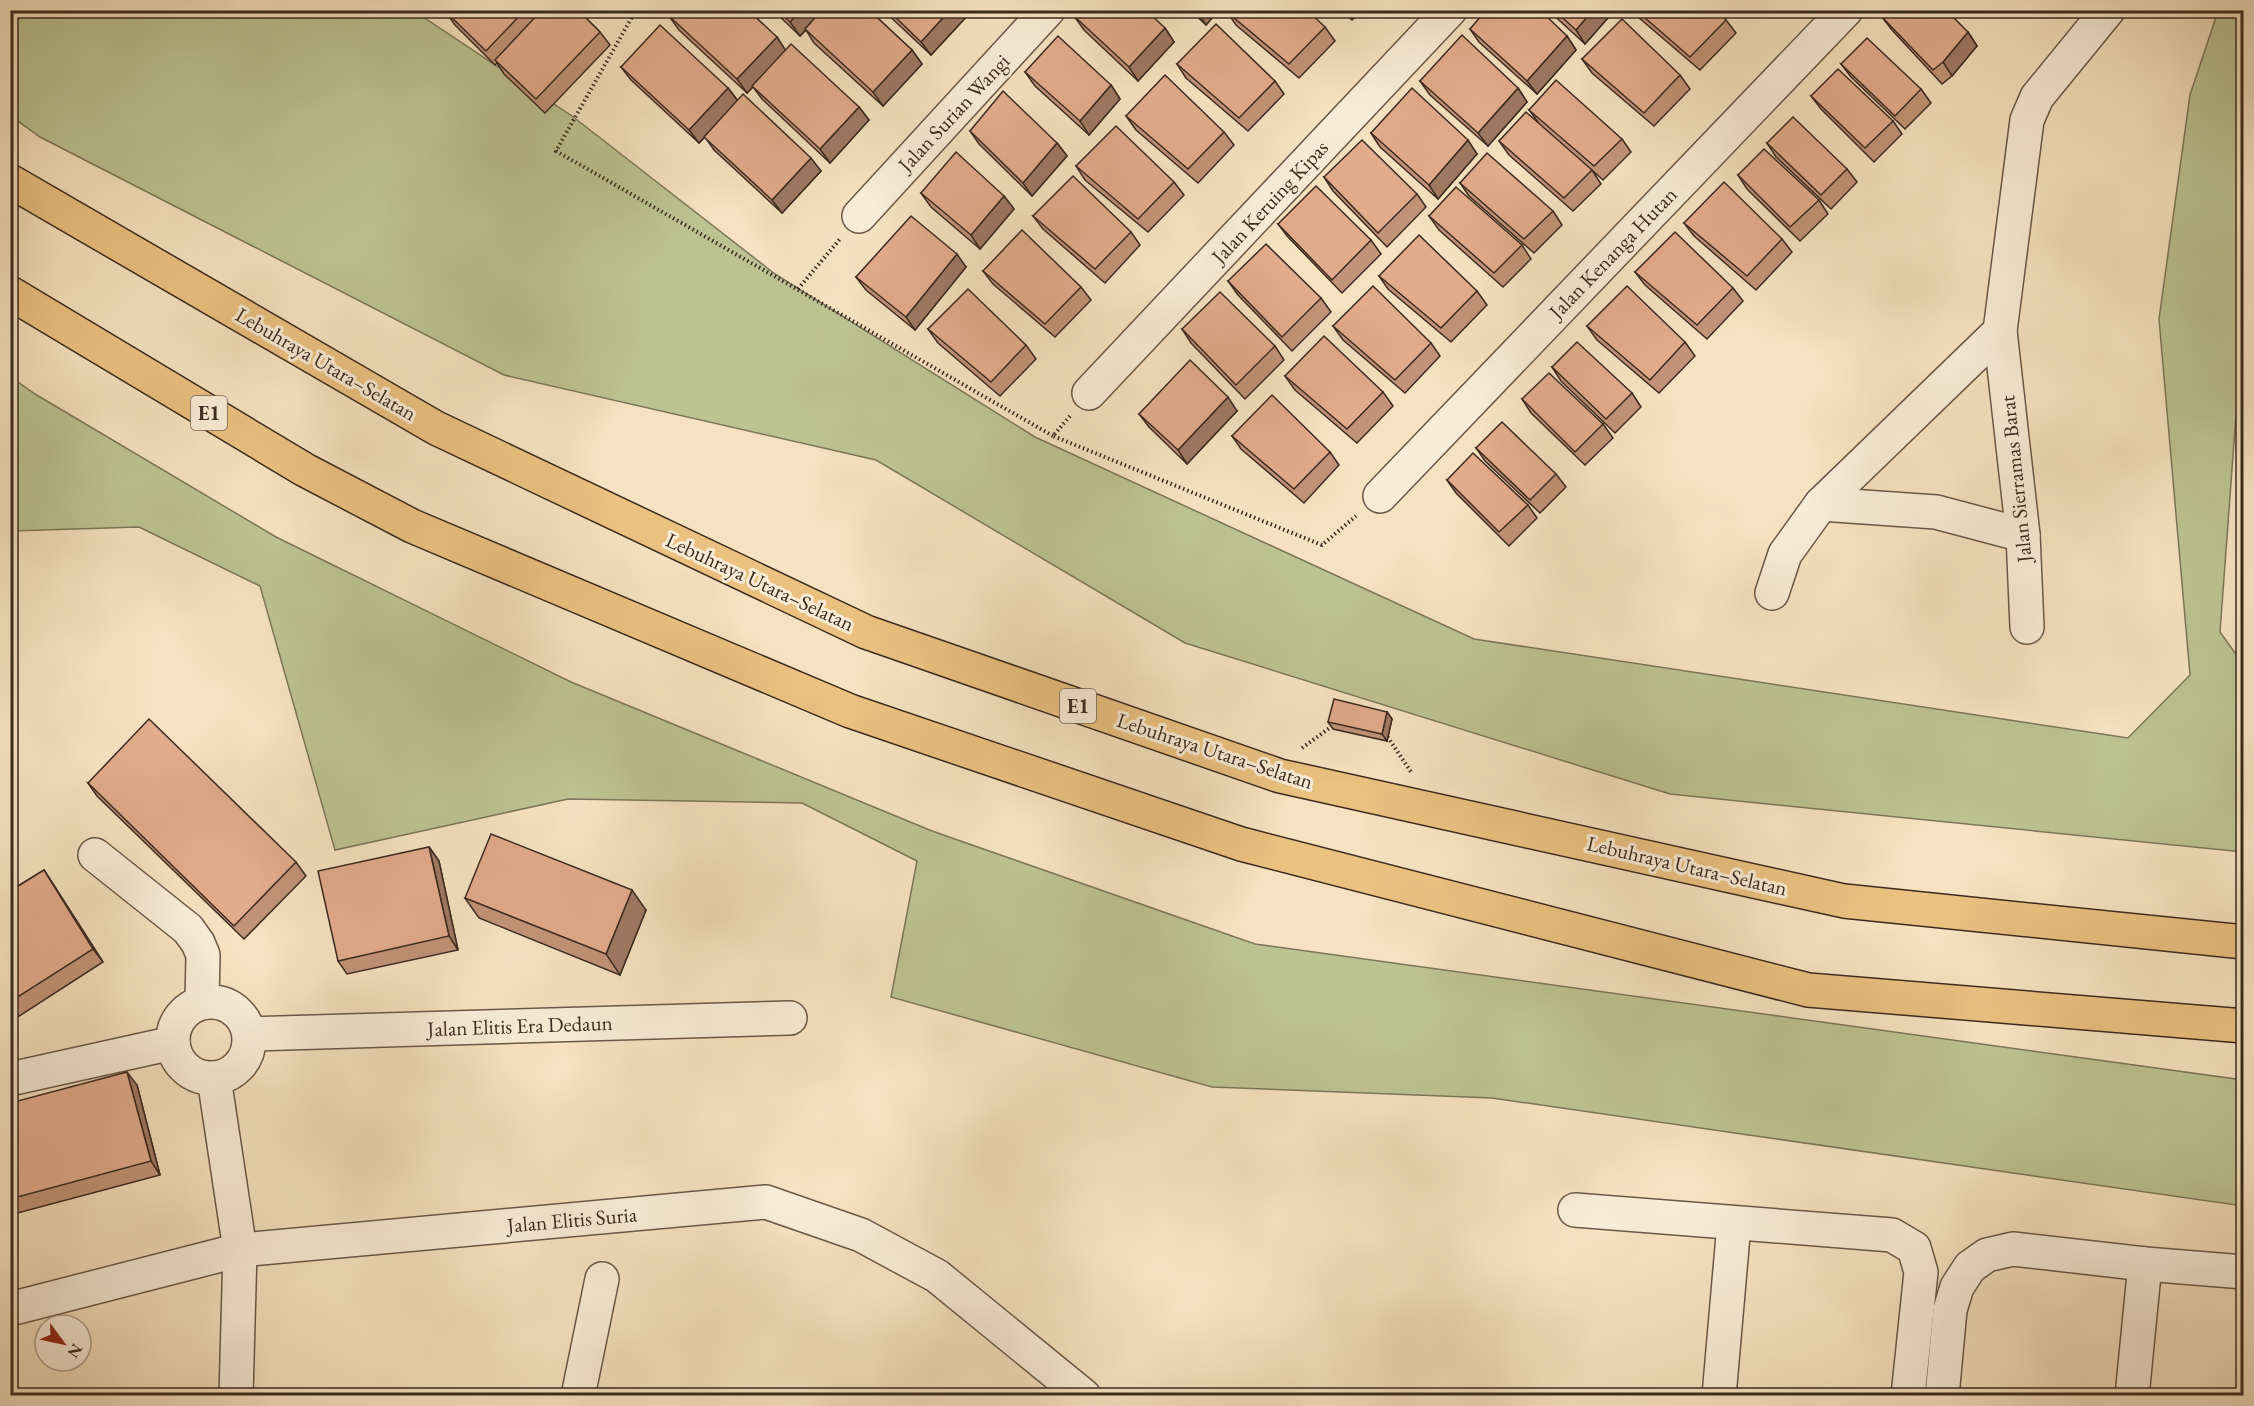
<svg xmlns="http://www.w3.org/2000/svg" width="2254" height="1406" font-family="'EB Garamond',serif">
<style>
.green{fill:#bcc393;stroke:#7c7659;stroke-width:1.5}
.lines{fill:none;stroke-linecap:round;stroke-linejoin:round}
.street-casing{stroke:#6a5847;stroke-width:36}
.highway-casing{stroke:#3b2a1f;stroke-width:36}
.path{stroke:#3b2a1f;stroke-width:4;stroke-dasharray:1.5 3;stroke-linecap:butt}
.street{stroke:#f9ecd6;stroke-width:33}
.highway{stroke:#ebc180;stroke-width:33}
.wall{fill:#c29378;stroke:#3b2a1f;stroke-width:1.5}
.shaded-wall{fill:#9e7862;stroke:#3b2a1f;stroke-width:1.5}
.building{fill:#e2ab8c;stroke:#3b2a1f;stroke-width:1.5}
.labels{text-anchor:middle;stroke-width:6;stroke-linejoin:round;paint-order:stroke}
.shield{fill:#f9ecd6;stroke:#746456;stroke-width:1.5}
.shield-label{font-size:20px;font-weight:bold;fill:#3b2a1f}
.street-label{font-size:21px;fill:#3b2a1f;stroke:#f9ecd6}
</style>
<rect width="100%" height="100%" fill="#f6e2c0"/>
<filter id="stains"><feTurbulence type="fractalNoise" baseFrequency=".00333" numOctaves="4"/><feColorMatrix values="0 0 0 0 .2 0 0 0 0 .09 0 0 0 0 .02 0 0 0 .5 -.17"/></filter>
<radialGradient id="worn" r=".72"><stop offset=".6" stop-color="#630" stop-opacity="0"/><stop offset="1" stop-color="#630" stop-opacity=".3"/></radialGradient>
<!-- green -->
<g class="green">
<path d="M11,11H414L572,116L775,274L1035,437L1474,639L2128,738L2190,675L2159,319L2190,95L2218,11H2243V320L2220,632L2243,664V852L1670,794L1185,643L876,460L504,375L40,137L11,116Z"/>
<path d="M11,377L35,394L276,537L571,682L932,831L1255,944L2243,1080V1206L1492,1098L1212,1087L891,997L917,861L802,803L568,799L335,850L260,586L139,527L11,531Z"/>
</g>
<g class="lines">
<defs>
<g id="street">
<path d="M859,216L1048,10"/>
<path d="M1089,393L1450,10"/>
<path d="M1380,496L1846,10"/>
<path d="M1821,504L1936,512L2023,535"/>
<path d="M1772,593L1785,554L1821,504L2000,331"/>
<path d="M2027,627L2023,535L2000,331L2027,120L2037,97L2108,10"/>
<path d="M95,855L188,929L198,943L203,955L202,1002"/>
<circle cx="211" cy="1040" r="38"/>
<path d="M250,1034L790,1018"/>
<path d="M214,1078L240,1250L236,1396"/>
<path d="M10,1079L173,1043"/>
<path d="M1575,1210L1892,1235L1914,1248L1921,1272L1908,1396"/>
<path d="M10,1309L240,1250L766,1202L861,1235L937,1276L1084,1396"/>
<path d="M578,1396L602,1279"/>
<path d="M1719,1396L1734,1224"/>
<path d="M1942,1396L1950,1310L1957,1287L1970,1267L1987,1255L2013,1249L2145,1264L2244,1272"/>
<path d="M2132,1396L2145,1264"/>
</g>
<g id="highway">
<path d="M10,181L436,428L866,632L1280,776L1844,901L2244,942"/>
<path d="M10,293L305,470L412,526L850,711L1241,844L1808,990L2244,1026"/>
</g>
</defs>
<!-- street casing -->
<use href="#street" class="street-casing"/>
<!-- highway casing -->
<use href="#highway" class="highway-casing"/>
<!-- path -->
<g class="path">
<path d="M636,10L556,151L1053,436"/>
<path d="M798,289L840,239"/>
<path d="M1070,416L1053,436L1322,545L1356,516"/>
<path d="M1385,733L1411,772"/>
<path d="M1302,748L1335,724"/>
</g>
<!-- street -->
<use href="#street" class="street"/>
<!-- highway -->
<use href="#highway" class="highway"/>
</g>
<!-- wall -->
<g class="wall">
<path d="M446,10H578L600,32L610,45L545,113L504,74L497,63L495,65L455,25L445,11Z"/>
<path d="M773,10H869L912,50L922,64L883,106L814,43L806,30L800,36Z"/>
<path d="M883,10H968L970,13L931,55Z"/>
<path d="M1190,10H1219L1206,25Z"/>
<path d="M1340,10H1362L1352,20Z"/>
<path d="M1548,10H1615L1585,44Z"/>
<path d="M1633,10H1717L1726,20L1736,33L1700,70L1638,17Z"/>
<path d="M1227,12L1325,27L1335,41L1299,78L1236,25Z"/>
<path d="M669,16L777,37L785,50L859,107L869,120L830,163L762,99L753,87L747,93L679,30Z"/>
<path d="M1074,16L1165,28L1174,42L1138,81L1084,30Z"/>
<path d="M1882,17L1968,32L1977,46L1952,76L1942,84L1892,30Z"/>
<path d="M1470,29L1567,36L1576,50L1537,94L1479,42Z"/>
<path d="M1582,59L1680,75L1690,89L1654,126L1592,73Z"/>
<path d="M1177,64L1275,81L1284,94L1248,131L1186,78Z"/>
<path d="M1841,64L1921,89L1931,103L1905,129L1851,77Z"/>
<path d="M621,67L728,88L738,101L821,171L782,213L714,150L705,137L699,143L631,80Z"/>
<path d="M1025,72L1111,85L1120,99L1089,135L1035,86Z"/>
<path d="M1420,81L1518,88L1527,102L1488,146L1430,95Z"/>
<path d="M1811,96L1893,121L1902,134L1874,162L1821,109Z"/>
<path d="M1529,110L1622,139L1631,152L1603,180L1592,170L1601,184L1573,211L1509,155L1499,141L1538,122Z"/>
<path d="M1126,116L1224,132L1234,145L1198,183L1136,130Z"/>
<path d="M970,131L1057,143L1067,156L1032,196L979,144Z"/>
<path d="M1371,133L1477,154L1438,199L1380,147Z"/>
<path d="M1767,143L1847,169L1857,182L1831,209L1776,157Z"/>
<path d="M1076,166L1174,182L1184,195L1148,232L1085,180Z"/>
<path d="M1738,175L1819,200L1828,214L1800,241L1747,189Z"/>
<path d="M1324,177L1417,194L1426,207L1387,247L1333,191Z"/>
<path d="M1460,183L1553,211L1562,225L1534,253L1469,196Z"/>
<path d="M921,193L1004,196L1014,209L980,249L931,207Z"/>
<path d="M1033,216L1131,232L1140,245L1105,283L1043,229Z"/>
<path d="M1429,216L1522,245L1531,259L1503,287L1439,230Z"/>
<path d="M1684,223L1782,239L1792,252L1756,290L1694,236Z"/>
<path d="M1278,224L1371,240L1381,254L1342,293L1288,237Z"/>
<path d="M966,267L915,330L866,290L856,277Z"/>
<path d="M983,271L1081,287L1091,300L1055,337L993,284Z"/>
<path d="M1635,272L1733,288L1743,301L1707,339L1645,285Z"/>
<path d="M1379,276L1477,291L1487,305L1451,342L1388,289Z"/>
<path d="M1228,281L1321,298L1331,312L1292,351L1238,295Z"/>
<path d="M1333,326L1431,343L1440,356L1405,393L1343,340Z"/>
<path d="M1587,326L1685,342L1695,356L1659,393L1597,340Z"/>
<path d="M928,329L1026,345L1036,359L1000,396L938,343Z"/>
<path d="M1182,329L1275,346L1284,360L1245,399L1191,343Z"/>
<path d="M1552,367L1632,393L1641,407L1615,433L1561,381Z"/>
<path d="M1285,376L1383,392L1393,406L1357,443L1295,390Z"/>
<path d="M1522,399L1603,424L1613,438L1585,465L1531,413Z"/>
<path d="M1237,411L1187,464L1149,427L1139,414Z"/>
<path d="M1232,436L1330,452L1339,465L1304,503L1241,449Z"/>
<path d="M1476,448L1556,474L1566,487L1540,513L1485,461Z"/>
<path d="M1447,480L1528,505L1537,518L1509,546L1456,493Z"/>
<path d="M10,692L12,693L17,727L10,728Z"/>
<path d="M1387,712L1392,719L1387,741L1333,729L1328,722Z"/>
<path d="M88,783L296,862L306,876L244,939L97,796Z"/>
<path d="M429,847L439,861L458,950L347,974L338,961Z"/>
<path d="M44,870L103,962L10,1022V891Z"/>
<path d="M465,898L646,910L620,975L479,918Z"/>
<path d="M137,1085L160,1175L10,1215V1103Z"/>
</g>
<!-- shaded-wall -->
<g class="shaded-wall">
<path d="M801,10H824L800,36L790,22Z"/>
<path d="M950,10H968L970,13L931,55L921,42Z"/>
<path d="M1198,10H1219L1206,25L1197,12Z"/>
<path d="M1593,10H1615L1585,44L1576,30Z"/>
<path d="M1165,28L1174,42L1138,81L1129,67Z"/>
<path d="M1968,32L1977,46L1952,76L1943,62Z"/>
<path d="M1567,36L1576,50L1537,94L1527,81Z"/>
<path d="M777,37L786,51L747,93L737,79Z"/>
<path d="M912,50L922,64L883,106L873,92Z"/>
<path d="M1111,85L1120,99L1089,135L1080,121Z"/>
<path d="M728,88L738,101L699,143L689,130Z"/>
<path d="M1518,88L1527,102L1488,146L1478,133Z"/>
<path d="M859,107L869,120L830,163L820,149Z"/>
<path d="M1468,140L1477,154L1438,199L1429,185Z"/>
<path d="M1057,143L1067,156L1032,196L1023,183Z"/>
<path d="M811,158L821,171L782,213L772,200Z"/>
<path d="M1004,196L1014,209L980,249L971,235Z"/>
<path d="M957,254L966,267L915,330L906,317Z"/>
<path d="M1228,397L1237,411L1187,464L1178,450Z"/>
<path d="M10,692L12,693L17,727L10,717Z"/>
<path d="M1387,712L1392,719L1387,741L1382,734Z"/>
<path d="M429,847L439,861L458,950L449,936Z"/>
<path d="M44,870L53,884L103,962L93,949Z"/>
<path d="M632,890L646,910L620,975L606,954Z"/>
<path d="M127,1072L137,1085L160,1175L151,1161Z"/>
</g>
<!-- building -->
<g class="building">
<path d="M446,10H525L486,51L445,11Z"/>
<path d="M542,10H578L600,32L536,99L495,60Z"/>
<path d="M674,10H748L777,37L737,79L669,16Z"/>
<path d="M778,10H801L790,22Z"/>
<path d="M822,10H869L912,50L873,92L805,29Z"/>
<path d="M888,10H950L921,42Z"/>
<path d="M1080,10H1146L1165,28L1129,67L1074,16Z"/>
<path d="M1228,10H1307L1325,27L1289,64L1227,12Z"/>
<path d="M1486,10H1540L1567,36L1527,81L1470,29Z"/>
<path d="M1554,10H1593L1576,30Z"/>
<path d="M1636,10H1717L1726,20L1690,57Z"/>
<path d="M1888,10H1946L1968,32L1943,62L1933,70L1882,17Z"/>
<path d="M1622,19L1680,75L1644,113L1582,59Z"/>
<path d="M1216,24L1275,81L1239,118L1177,64Z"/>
<path d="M660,25L728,88L689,130L621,67Z"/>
<path d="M1462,35L1518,88L1478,133L1420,81Z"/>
<path d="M1058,36L1111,85L1080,121L1025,72Z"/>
<path d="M1867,38L1921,89L1895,116L1841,64Z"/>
<path d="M791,44L859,107L820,149L752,86Z"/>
<path d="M1838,69L1893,121L1865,148L1811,96Z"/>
<path d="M1165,75L1224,132L1188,169L1126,116Z"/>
<path d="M1556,80L1622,139L1594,166L1529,110Z"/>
<path d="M1412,88L1468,140L1429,185L1371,133Z"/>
<path d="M1003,91L1057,143L1023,183L970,131Z"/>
<path d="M743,94L811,158L772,200L704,137Z"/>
<path d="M1526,112L1592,170L1564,198L1499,141Z"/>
<path d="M1793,117L1847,169L1821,195L1767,143Z"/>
<path d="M1116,126L1174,182L1138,219L1076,166Z"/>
<path d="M1362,140L1417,194L1378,233L1324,177Z"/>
<path d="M1764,149L1819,200L1790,227L1738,175Z"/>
<path d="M956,152L1004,196L971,235L921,193Z"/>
<path d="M1487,153L1553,211L1524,239L1460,183Z"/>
<path d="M1073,176L1131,232L1095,269L1033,216Z"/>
<path d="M1724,182L1782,239L1747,276L1684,223Z"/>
<path d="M1316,186L1371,240L1332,280L1278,224Z"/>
<path d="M1456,187L1522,245L1494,273L1429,216Z"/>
<path d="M911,216L957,254L906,317L856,277Z"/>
<path d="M1022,230L1081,287L1045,324L983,271Z"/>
<path d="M1675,232L1733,288L1697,325L1635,272Z"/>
<path d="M1419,235L1477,291L1441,328L1379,276Z"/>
<path d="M1266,244L1321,298L1282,337L1228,281Z"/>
<path d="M1373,286L1431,343L1395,380L1333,326Z"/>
<path d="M1627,286L1685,342L1650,380L1587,326Z"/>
<path d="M968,289L1026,345L991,382L928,329Z"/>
<path d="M1220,292L1275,346L1236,385L1182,329Z"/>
<path d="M1324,336L1383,392L1347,429L1285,376Z"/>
<path d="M1577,342L1632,393L1606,419L1552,367Z"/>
<path d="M1190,360L1228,397L1178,450L1139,414Z"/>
<path d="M1549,373L1603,424L1575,452L1522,399Z"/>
<path d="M1272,395L1330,452L1294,489L1232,436Z"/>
<path d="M1502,422L1556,474L1530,500L1476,448Z"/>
<path d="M1473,453L1528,505L1499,532L1447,480Z"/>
<path d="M1334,699L1387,712L1382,734L1328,722Z"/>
<path d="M149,719L296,862L234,926L88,783Z"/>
<path d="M491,834L632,890L606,954L465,898Z"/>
<path d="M429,847L449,936L338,961L318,871Z"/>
<path d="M44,870L93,949L10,1002V891Z"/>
<path d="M127,1072L151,1161L10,1199V1103Z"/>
</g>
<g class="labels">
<!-- shield labels -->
<g class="shield">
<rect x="191" y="396" width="36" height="34" rx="4.5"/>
<rect x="1060" y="689" width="36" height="34" rx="4.5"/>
</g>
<g class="shield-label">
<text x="209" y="420">E1</text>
<text x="1078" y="713">E1</text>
</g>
<!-- street labels -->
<g class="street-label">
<text transform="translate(954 113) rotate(-47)" y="7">Jalan Surian Wangi</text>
<text transform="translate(1270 202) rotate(-47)" y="7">Jalan Keruing Kipas</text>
<text transform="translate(1613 253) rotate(-46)" y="7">Jalan Kenanga Hutan</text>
<text transform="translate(326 364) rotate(30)" y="7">Lebuhraya Utara–Selatan</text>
<text transform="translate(2016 479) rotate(-96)" y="7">Jalan Sierramas Barat</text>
<text transform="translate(760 582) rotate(25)" y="7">Lebuhraya Utara–Selatan</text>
<text transform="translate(1215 751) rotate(18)" y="7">Lebuhraya Utara–Selatan</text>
<text transform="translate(1687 866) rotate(13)" y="7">Lebuhraya Utara–Selatan</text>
<text transform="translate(520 1026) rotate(-2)" y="7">Jalan Elitis Era Dedaun</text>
<text transform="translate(572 1220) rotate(-5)" y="7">Jalan Elitis Suria</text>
</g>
</g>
<!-- margin -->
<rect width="2254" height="1406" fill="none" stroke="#f6e2c0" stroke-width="36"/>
<rect x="12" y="12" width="2230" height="1382" fill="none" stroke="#3b2a1f" stroke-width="3"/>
<rect x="18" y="18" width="2218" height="1370" fill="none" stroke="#3b2a1f" stroke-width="1.5"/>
<!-- north arrow -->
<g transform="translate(63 1343) rotate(123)"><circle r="28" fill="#f9ecd6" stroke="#ad9e8d" stroke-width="1.5"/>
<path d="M0-4.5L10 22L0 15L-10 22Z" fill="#8f2418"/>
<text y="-9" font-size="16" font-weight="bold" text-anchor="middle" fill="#3b2a1f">N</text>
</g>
<rect width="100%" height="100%" filter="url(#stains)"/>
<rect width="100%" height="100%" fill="url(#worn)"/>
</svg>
